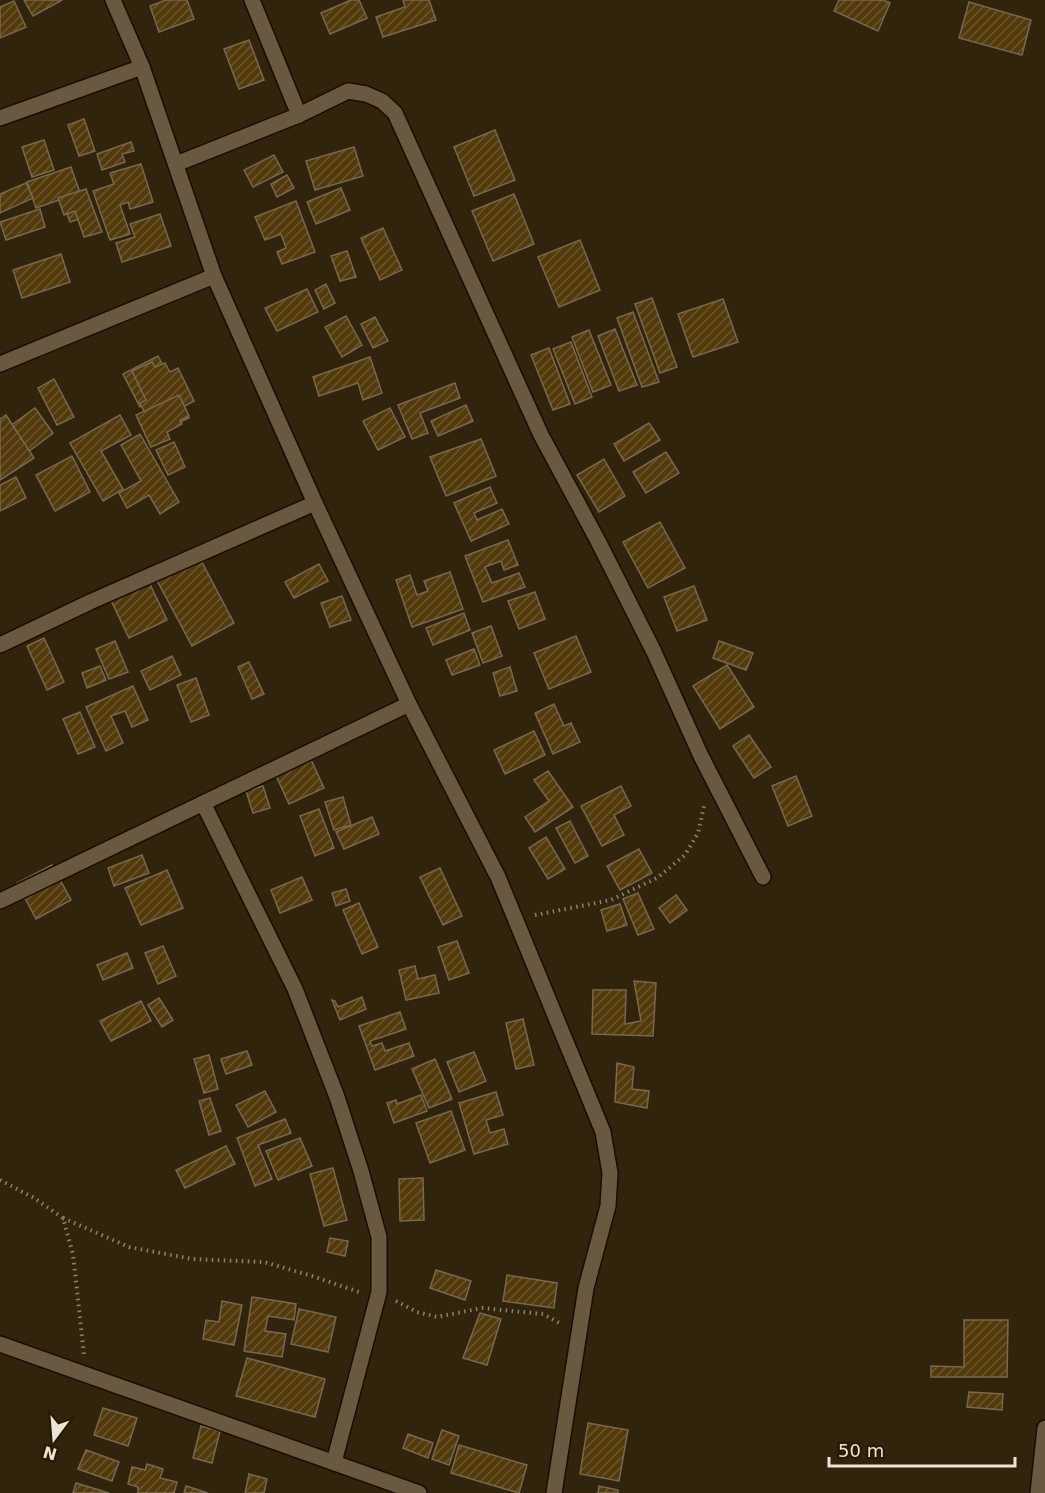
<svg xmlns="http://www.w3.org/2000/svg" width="1045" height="1493" font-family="'DejaVu Sans',sans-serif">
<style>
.building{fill:url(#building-hatch);stroke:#78684f;stroke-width:1.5}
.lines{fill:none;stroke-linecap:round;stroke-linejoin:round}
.street-casing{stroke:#190c00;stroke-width:18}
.path{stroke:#8d826f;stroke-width:4;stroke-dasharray:1.5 4.5;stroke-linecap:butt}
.street{stroke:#685940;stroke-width:15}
</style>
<defs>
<pattern id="building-hatch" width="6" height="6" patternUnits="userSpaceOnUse" patternTransform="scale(1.5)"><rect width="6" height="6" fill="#533a0b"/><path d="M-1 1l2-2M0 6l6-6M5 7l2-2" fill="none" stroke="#6c562e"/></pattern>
</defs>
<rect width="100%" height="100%" fill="#31240c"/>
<!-- building -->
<g class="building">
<path d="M24,0H62L33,16Z"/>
<path d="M166,0H187L194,19L159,32L150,6Z"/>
<path d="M351,0H359L367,18L330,34L321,13Z"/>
<path d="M403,0H429L436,20L383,37L376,17L405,7Z"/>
<path d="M839,0H883L890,3L878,31L834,11Z"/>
<path d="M14,1L26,27L0,38V7Z"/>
<path d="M969,2L1031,20L1022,55L959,38Z"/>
<path d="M249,40L264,80L239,89L224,49Z"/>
<path d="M84,119L95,151L79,156L68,125Z"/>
<path d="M495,130L515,180L474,196L454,147Z"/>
<path d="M44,140L54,170L32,177L22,147Z"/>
<path d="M131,142L134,151L122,154L125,162L102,170L97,154Z"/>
<path d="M354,147L363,176L315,190L306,161Z"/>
<path d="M274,155L283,172L253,187L244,170Z"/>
<path d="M141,164L153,202L130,209L128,202L120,205L130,234L110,240L93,191L114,184L110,173Z"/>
<path d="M71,167L88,216L70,222L62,199L36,208L27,182Z"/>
<path d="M287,175L294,188L277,197L271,184Z"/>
<path d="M26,183L33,198L0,213V194Z"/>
<path d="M341,188L350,210L316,224L307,202Z"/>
<path d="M86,189L102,232L84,237L75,211L64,215L58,198Z"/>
<path d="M514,194L534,244L493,261L472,211Z"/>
<path d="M296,201L315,252L282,264L277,252L286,248L281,234L265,240L255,217Z"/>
<path d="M40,209L45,227L6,240L0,222Z"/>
<path d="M160,214L171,246L122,262L116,243L135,237L130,224Z"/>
<path d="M383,228L402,270L380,280L361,238Z"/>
<path d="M580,240L600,290L559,307L538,257Z"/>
<path d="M347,251L356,277L340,281L331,256Z"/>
<path d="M61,254L70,282L22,298L13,270Z"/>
<path d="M326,284L335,303L324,309L315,290Z"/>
<path d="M307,289L318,312L277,331L265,308Z"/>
<path d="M652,298L677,367L660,373L635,304Z"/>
<path d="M723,299L738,342L693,357L678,314Z"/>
<path d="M633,312L659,382L642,387L617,318Z"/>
<path d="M346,316L362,345L342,357L325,327Z"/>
<path d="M375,317L388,341L373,348L361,324Z"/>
<path d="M615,329L637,385L619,391L598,336Z"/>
<path d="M589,330L611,385L593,392L572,337Z"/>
<path d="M571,342L592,397L575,404L553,349Z"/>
<path d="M549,348L570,404L553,410L531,355Z"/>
<path d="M158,356L175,389L140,407L123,374Z"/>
<path d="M370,357L382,393L363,400L358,383L319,396L313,377Z"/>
<path d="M152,362L155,367L165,363L170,372L178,368L194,401L183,407L189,418L174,425L168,412L149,421L140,403L146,400L132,371Z"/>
<path d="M54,379L74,417L57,425L38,388Z"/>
<path d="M455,383L460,398L420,413L428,433L412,439L398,405Z"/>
<path d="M179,395L189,416L180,420L182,424L167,432L170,439L151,447L136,415Z"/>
<path d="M466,405L473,421L438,436L431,421Z"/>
<path d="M35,408L53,433L24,455L5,430Z"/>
<path d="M390,408L405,437L378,450L363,421Z"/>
<path d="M6,415L34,458L0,480V419Z"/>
<path d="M120,415L131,435L101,451L123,489L103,501L70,443Z"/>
<path d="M649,423L660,440L624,461L614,444Z"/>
<path d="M140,434L179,502L160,514L149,495L127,508L119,493L141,481L121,445Z"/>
<path d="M481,439L496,476L446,496L430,457Z"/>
<path d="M174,442L185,467L168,475L156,450Z"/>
<path d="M666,452L679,473L646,493L633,472Z"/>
<path d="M72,456L90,492L55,511L36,475Z"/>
<path d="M604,459L625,496L599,512L577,475Z"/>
<path d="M16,477L26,498L0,511V485Z"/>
<path d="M490,487L497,503L474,513L477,520L502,509L509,524L471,541L454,503Z"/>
<path d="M660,522L685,568L648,588L623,542Z"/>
<path d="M508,540L518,565L504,570L501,561L485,567L492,583L519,573L525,587L483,602L465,556Z"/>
<path d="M196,551L234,623L192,646L153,573Z"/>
<path d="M319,564L328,581L294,598L285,582Z"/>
<path d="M450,572L463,609L412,627L396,580L410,575L417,595L428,591L424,581Z"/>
<path d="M146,576L167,620L129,638L108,594Z"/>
<path d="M694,586L707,620L677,631L664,597Z"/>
<path d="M535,592L545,619L519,629L508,601Z"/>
<path d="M342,596L351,620L330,627L321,603Z"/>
<path d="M464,613L470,630L433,645L426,628Z"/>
<path d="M491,626L502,656L483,663L472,633Z"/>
<path d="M576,636L591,672L549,689L534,653Z"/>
<path d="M44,638L64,682L47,690L27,646Z"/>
<path d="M115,641L128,672L109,679L96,649Z"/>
<path d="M719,641L753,653L746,670L713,658Z"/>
<path d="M474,649L480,665L452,675L446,660Z"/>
<path d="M172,656L181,675L150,690L141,671Z"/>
<path d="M249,662L264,694L252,699L238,667Z"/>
<path d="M727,665L754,707L720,729L693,686Z"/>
<path d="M100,666L106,680L87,688L82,673Z"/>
<path d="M510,667L517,691L500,696L493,673Z"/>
<path d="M196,678L209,715L191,722L177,685Z"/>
<path d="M133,686L148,720L132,727L125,711L111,716L123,743L106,751L86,707Z"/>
<path d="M554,704L564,726L571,723L580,742L553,754L535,713Z"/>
<path d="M80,712L95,747L78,754L63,719Z"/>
<path d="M534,731L545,755L505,774L494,750Z"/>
<path d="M749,735L771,767L754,778L733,746Z"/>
<path d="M308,753L324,788L289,804L273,769Z"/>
<path d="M548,771L573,807L535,832L525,817L549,801L534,780Z"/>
<path d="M796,776L812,816L788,826L772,786Z"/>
<path d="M263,786L270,808L253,813L246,791Z"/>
<path d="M621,786L631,806L614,815L624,835L602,846L581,806Z"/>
<path d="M343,797L351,825L334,830L325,802Z"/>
<path d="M319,809L334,848L315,856L300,816Z"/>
<path d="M372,817L379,834L344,849L336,832Z"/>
<path d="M570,821L588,856L575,863L556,828Z"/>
<path d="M546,837L565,869L548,879L529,848Z"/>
<path d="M639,849L652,873L620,890L607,866Z"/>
<path d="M142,855L149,873L114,886L108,868Z"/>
<path d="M52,865L71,900L36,919L17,883Z"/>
<path d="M440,868L462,916L443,925L420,877Z"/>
<path d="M167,870L183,908L141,925L125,888Z"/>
<path d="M302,877L312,900L280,913L271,890Z"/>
<path d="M346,889L350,901L336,906L332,893Z"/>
<path d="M638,893L654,929L638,935L623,899Z"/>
<path d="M676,895L687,910L670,923L659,908Z"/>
<path d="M359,903L378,947L362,954L343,910Z"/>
<path d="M620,904L627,925L607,931L601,910Z"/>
<path d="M457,941L469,973L449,980L438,947Z"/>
<path d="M163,946L176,976L158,984L145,953Z"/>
<path d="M127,953L133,968L103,980L97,965Z"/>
<path d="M415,966L418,979L435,975L439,993L406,1000L399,970Z"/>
<path d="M634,981L656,983L653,1036L592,1034L593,990H626L625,1024L641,1021Z"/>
<path d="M362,997L366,1009L340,1020L332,1000L335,1001L338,1007Z"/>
<path d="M159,998L173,1020L162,1027L148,1005Z"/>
<path d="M141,1001L151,1021L111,1041L100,1021Z"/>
<path d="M400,1012L406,1029L370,1041L372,1046L382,1043L385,1051L409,1043L414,1056L375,1070L359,1026Z"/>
<path d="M523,1019L534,1065L516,1069L506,1023Z"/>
<path d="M247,1051L252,1065L226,1074L221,1059Z"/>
<path d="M474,1052L486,1081L459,1092L447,1062Z"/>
<path d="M209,1055L218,1089L204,1093L194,1059Z"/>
<path d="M435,1059L452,1099L429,1108L412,1069Z"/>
<path d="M617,1063L634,1067L632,1089L649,1091L647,1108L615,1102Z"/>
<path d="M265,1091L276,1112L248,1127L236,1105Z"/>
<path d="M496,1092L503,1115L486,1120L490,1133L504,1129L508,1144L474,1154L459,1103Z"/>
<path d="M421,1095L427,1111L394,1123L387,1103L396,1100L397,1104Z"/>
<path d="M210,1098L221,1131L209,1135L199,1101Z"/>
<path d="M451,1111L465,1150L430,1163L416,1123Z"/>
<path d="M285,1119L291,1133L258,1145L272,1179L255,1186L237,1138Z"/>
<path d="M300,1138L312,1166L278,1180L266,1151Z"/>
<path d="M226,1146L235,1164L185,1188L176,1170Z"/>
<path d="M333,1168L347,1220L324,1226L310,1174Z"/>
<path d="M423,1178L424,1220L400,1221L399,1179Z"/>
<path d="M330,1238L348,1241L345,1256L327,1252Z"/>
<path d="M436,1270L471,1281L465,1300L430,1288Z"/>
<path d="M507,1275L557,1283L554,1308L503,1301Z"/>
<path d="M252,1297L296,1304L294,1320L268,1316L265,1331L286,1334L282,1357L244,1351Z"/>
<path d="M222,1301L242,1305L234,1345L203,1339L206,1320L219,1322Z"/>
<path d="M299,1309L336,1317L328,1352L291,1344Z"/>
<path d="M480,1313L501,1319L487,1365L463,1358Z"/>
<path d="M964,1320H1008L1007,1377H931V1366L964,1367Z"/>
<path d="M247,1358L325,1379L315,1417L236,1396Z"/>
<path d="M969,1392L1003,1394L1002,1410L967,1407Z"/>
<path d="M103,1408L137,1418L128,1446L94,1435Z"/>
<path d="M588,1423L628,1430L619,1481L580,1474Z"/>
<path d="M201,1426L220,1431L212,1463L193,1458Z"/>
<path d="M442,1430L459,1436L449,1465L432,1459Z"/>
<path d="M408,1434L433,1443L428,1458L403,1448Z"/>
<path d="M459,1445L527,1465L519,1493L451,1473Z"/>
<path d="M86,1450L119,1462L112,1481L78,1469Z"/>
<path d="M147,1464L163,1469L160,1478L177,1482L174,1493H138V1487L128,1484L132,1467L145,1470Z"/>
<path d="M249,1474L267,1479L264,1493H245Z"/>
<path d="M76,1483L109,1493H73Z"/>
<path d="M186,1486L208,1493H184Z"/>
<path d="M599,1486L618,1490V1493H598Z"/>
</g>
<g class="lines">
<defs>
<g id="street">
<path d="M113,0L142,67L214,276L315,503L409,704L498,877L603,1132L610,1173L608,1206L586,1288L554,1493"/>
<path d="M252,0L299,115"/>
<path d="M0,118L142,67"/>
<path d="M176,164L299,115L348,91L366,94L382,101L395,113L541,435L598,541L654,652L701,756L763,877"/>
<path d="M0,364L214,276"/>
<path d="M0,645L90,602L315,503"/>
<path d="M203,803L295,989L337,1097L361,1171L379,1237V1292L334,1462"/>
<path d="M0,901L409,704"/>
<path d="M0,1344L419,1493"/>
<path d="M1038,1493L1045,1428"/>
</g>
</defs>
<!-- street casing -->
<use href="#street" class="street-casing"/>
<!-- path -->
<g class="path">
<path d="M535,915L611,900L657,878L685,855L698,833L704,806"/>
<path d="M0,1180L34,1198L63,1218L73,1254L84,1355"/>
<path d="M63,1218L129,1247L192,1259L264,1262L312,1276L359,1292"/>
<path d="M396,1301L417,1312L437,1317L482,1308L543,1314L561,1324"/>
</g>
<!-- street -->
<use href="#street" class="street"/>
</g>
<!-- north arrow -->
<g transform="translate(54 1439) rotate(196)" stroke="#271a03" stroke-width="4.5" paint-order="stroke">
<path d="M0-4.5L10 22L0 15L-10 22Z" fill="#ede4d6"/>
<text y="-9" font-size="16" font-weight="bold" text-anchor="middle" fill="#ede4d6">N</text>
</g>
<!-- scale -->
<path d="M829 1457v9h186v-9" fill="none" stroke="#ede4d6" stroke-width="3"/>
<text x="838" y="1457" font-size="18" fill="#ede4d6" stroke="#271a03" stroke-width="4.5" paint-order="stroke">50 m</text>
</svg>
